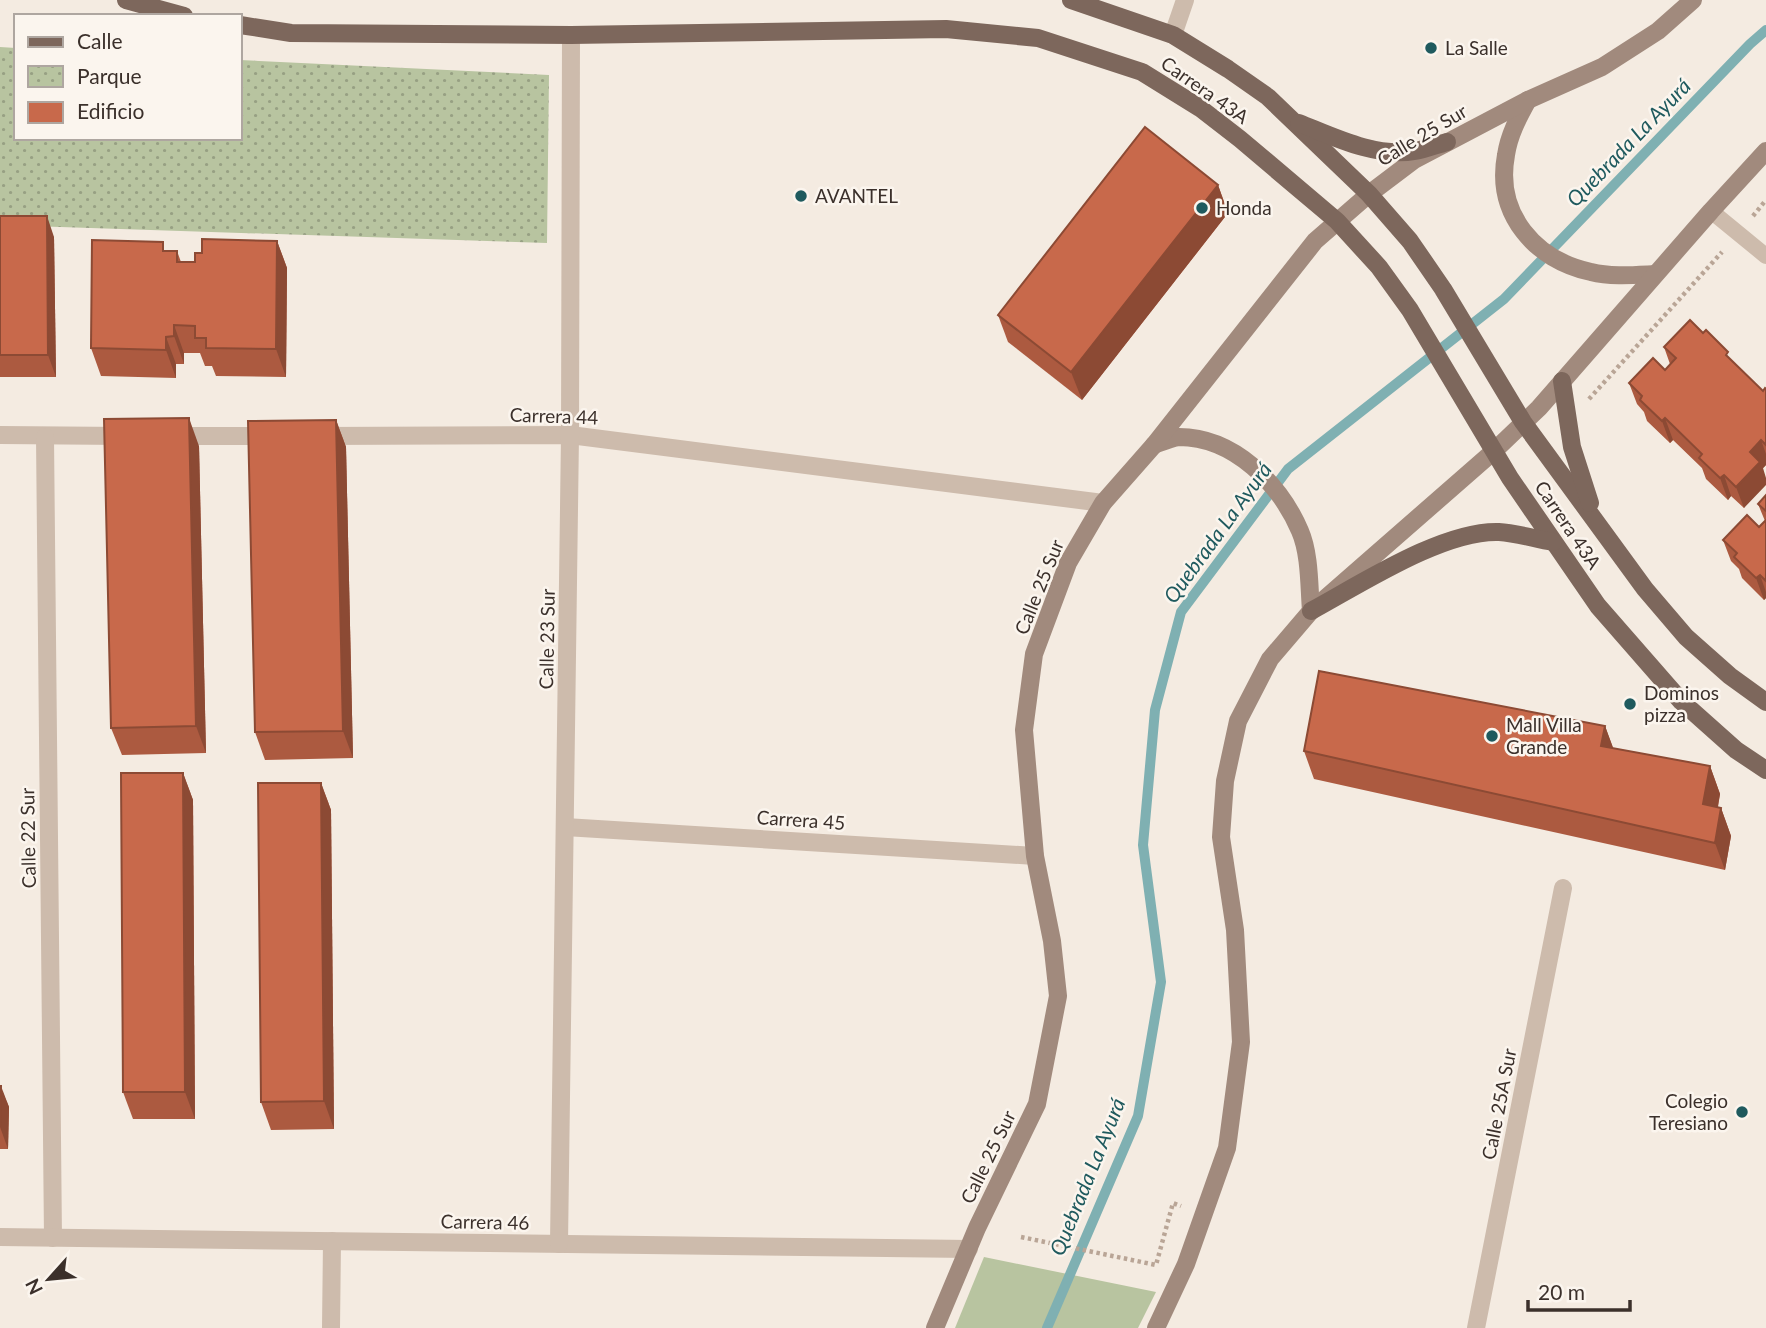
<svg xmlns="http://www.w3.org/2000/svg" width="1766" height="1328" font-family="Lato,sans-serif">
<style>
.grass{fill:#b8c4a0}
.park{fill:url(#park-dots)}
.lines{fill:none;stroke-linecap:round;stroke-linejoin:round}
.stream{stroke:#7fb0b2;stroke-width:10}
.path{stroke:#b9a596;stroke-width:4.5;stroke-dasharray:3.5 3.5;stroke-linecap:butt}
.lane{stroke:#cdbbac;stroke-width:16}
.street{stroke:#cdbbac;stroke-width:18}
.secondary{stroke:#a18a7d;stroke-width:18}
.primary{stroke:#7d675c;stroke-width:18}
.wall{fill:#ac5a40}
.shaded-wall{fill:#8c4a34}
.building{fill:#c8694b;stroke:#8c4a34;stroke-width:2}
.poi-dot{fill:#1f5a5e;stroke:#fbf5ee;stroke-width:2.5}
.labels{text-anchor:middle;stroke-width:5;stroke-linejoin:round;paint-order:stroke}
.poi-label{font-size:19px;fill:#3b302b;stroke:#fbf5ee;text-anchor:start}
.street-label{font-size:19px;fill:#3b302b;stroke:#fbf5ee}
.water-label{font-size:21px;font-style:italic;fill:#1f5a5e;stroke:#fbf5ee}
</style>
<defs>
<pattern id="park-dots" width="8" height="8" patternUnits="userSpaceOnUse" patternTransform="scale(1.75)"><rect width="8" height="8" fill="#b8c4a0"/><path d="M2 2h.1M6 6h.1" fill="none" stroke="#97a083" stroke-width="1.8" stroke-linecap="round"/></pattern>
</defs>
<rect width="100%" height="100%" fill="#f4ebe1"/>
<!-- grass -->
<path class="grass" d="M984,1257L1156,1292L1138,1328H955Z"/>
<!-- park -->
<path class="park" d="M0,47L16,48V138H240V60L549,75L547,243L0,225Z"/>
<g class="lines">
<!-- stream -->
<path class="stream" d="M1047,1328L1138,1116L1161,982L1143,845L1155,710L1181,612L1288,469L1504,299L1750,44L1766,30"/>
<!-- path -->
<g class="path">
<path d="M1753,216L1766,200"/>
<path d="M1589,399L1722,252"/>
<path d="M1021,1237L1156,1265L1173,1203L1181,1206"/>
</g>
<!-- lane -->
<path class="lane" d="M1711,211L1766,256"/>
<!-- street -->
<g class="street">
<path d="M1173,35L1185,0"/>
<path d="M0,435L127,436"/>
<path d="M173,436H271"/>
<path d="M320,436L570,435L1103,503"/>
<path d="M45,437L53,1238"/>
<path d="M565,827L1035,856"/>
<path d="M0,1237L969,1249"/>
<path d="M559,1244L570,435L571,35"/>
<path d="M331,1328L332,1241"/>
<path d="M1476,1328L1563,888"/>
</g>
<!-- secondary -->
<g class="secondary">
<path d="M1528,100C1518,118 1509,135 1506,155C1495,214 1535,260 1591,272C1611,277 1634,275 1655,274"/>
<path d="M1154,445C1162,442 1171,438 1179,437C1234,437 1280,484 1300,531C1310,554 1309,586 1311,611"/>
<path d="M935,1328L977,1228L1037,1104L1058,996L1052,941L1035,856L1024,730L1034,654L1068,563L1103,503L1154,445L1315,241L1369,194L1414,160L1528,100L1602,67L1658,31L1693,0"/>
<path d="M1156,1328L1186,1264L1227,1148L1241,1042L1235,930L1221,837L1225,781L1238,721L1270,659L1311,611L1494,451L1539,408L1711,211L1766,151"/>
</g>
<!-- primary -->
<g class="primary">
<path d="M126,0L184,16"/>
<path d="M1071,0L1173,35L1228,69L1268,97L1369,194L1410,241L1443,289L1523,422L1645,589L1686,637L1730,676L1766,702"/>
<path d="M240,25L291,33L571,35L946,29L1038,38L1142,72L1200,108L1240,139L1337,221L1379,267L1410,310L1510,478L1598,606L1681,701L1736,750L1766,770"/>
<path d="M1299,123C1334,137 1376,158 1415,151C1426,149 1436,145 1447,142"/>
<path d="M1562,381L1572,447L1590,503"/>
<path d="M1311,611C1361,584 1443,530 1499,532C1517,533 1535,539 1553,542"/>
</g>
</g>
<!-- wall -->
<g class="wall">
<path d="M1218,185L1228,213L1082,400L1008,342L998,315Z"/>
<path d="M0,216L54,237L56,377H0Z"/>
<path d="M277,241L287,268L286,377L216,376L212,366H205L200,353H184V364H176V378L101,376L91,348L166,251H177L181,262H195L202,253Z"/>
<path d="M1664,347L1732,361L1763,391L1766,389V465L1763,468L1744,508L1731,496L1728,500L1706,479L1702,468L1673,440L1670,443L1647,421L1644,412L1637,404L1629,383L1665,370L1670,364Z"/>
<path d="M336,420L346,447L353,758L265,760L255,732Z"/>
<path d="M199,446L206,753L122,755L111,728Z"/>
<path d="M1766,495V598L1764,600L1742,578L1739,569L1731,561L1723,540L1759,527L1765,521L1758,504Z"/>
<path d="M1605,726L1613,748L1710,766L1720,794L1718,807L1721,808L1731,836L1725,870L1314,779L1304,751Z"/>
<path d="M183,773L193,800L195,1119H133L123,1092Z"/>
<path d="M321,783L331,810L334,1129L271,1130L261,1102Z"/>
<path d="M0,1086L9,1107L8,1149H0Z"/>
</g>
<!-- shaded-wall -->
<g class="shaded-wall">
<path d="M1218,185L1228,213L1082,400L1071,372Z"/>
<path d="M47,216L54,237L56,377L48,355Z"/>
<path d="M277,241L287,268L286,377L276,349Z"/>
<path d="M174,325L184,353V364L174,336Z"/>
<path d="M166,337L176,364V378L166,350Z"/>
<path d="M189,418L199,446L206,753L196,726Z"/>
<path d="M1665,418L1673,440L1670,443L1662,421Z"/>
<path d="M336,420L346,447L353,758L343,731Z"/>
<path d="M1761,440L1766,454V465L1763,468L1766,478V485L1744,508L1736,487L1750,452Z"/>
<path d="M1724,475L1731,496L1728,500L1720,478Z"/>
<path d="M1760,575L1766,592V598L1764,600L1756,578Z"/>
<path d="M1605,726L1615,753L1601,746Z"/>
<path d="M1710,766L1720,794L1713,832L1703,804Z"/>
<path d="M183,773L193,800L195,1119L185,1092Z"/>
<path d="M321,783L331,810L334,1129L324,1101Z"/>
<path d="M1721,808L1731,836L1725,870L1715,843Z"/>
<path d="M1,1086L9,1107L8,1149L0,1127Z"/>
</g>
<!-- building -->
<g class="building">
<path d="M1145,127L1218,185L1071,372L998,315Z"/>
<path d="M0,216H47L48,355H0Z"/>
<path d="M202,239L277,241L276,349L206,348V338H195V326L174,325V336L166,337V350L91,348L92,240L163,242V251H177V262H195V253H202Z"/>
<path d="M1690,320L1703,333L1706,330L1728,352L1726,355L1763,391L1765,388L1766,389V445L1761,440L1750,452L1760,462L1736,487L1724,475L1720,478L1699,458L1702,454L1665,418L1662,421L1640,400L1642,396L1629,383L1653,358L1665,370L1676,358L1664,347Z"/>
<path d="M189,418L196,726L111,728L104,419Z"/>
<path d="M336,420L343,731L255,732L248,421Z"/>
<path d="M1766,495V511L1758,504Z"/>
<path d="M1747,515L1759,527L1766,520V581L1760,575L1756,578L1734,557L1737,553L1723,540Z"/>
<path d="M1319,671L1605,726L1601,746L1710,766L1703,804L1721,808L1715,843L1304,751Z"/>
<path d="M121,773H183L185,1092H123Z"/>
<path d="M258,783H321L324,1101L261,1102Z"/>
<path d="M0,1086H1L0,1127Z"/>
</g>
<!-- markers -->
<g class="poi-dot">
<circle cx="1431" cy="48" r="7"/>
<circle cx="801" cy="196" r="7"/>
<circle cx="1202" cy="208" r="7"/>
<circle cx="1630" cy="704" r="7"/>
<circle cx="1492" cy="736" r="7"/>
<circle cx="1742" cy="1112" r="7"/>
</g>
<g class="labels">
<!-- poi labels -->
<g class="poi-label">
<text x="1445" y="55">La Salle</text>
<text x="815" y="203">AVANTEL</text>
<text x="1216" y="215">Honda</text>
<text x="1644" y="700">Dominos<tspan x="1644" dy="22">pizza</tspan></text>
<text x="1506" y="732">Mall Villa<tspan x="1506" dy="22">Grande</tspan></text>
<text x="1728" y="1108" text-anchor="end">Colegio<tspan x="1728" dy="22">Teresiano</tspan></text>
</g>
<!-- street labels -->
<g class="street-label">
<text transform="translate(1205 90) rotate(35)" y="7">Carrera 43A</text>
<text transform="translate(1422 135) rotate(-31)" y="7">Calle 25 Sur</text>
<text transform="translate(554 416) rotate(2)" y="7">Carrera 44</text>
<text transform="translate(1568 525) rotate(56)" y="7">Carrera 43A</text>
<text transform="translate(1039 587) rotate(-68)" y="7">Calle 25 Sur</text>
<text transform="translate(547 639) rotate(-89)" y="7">Calle 23 Sur</text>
<text transform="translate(801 820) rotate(4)" y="7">Carrera 45</text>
<text transform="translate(28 838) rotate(-91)" y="7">Calle 22 Sur</text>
<text transform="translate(1499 1104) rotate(-79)" y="7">Calle 25A Sur</text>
<text transform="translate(988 1157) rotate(-64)" y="7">Calle 25 Sur</text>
<text transform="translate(485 1222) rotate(1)" y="7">Carrera 46</text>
</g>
<!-- water labels -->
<g class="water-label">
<text transform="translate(1629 143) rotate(-46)" y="7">Quebrada La Ayurá</text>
<text transform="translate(1218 533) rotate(-54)" y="7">Quebrada La Ayurá</text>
<text transform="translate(1088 1177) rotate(-68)" y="7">Quebrada La Ayurá</text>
</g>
</g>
<!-- legend -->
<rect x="14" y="14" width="228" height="126" fill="#fbf5ee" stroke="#aea6a0" stroke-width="2"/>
<rect x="28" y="37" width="35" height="10" fill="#7d675c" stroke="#aea6a0" stroke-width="2"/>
<text x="77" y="49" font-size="21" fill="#3b302b">Calle</text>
<rect x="28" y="66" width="35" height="21" fill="url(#park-dots)" stroke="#aea6a0" stroke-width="2"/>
<text x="77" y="84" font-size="21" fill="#3b302b">Parque</text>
<rect x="28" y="102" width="35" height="21" fill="#c8694b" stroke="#aea6a0" stroke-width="2"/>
<text x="77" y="119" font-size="21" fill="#3b302b">Edificio</text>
<!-- north arrow -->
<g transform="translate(49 1279) rotate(243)" stroke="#fbf5ee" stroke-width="5" paint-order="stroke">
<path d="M0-5L12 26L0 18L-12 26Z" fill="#3b302b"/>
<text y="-10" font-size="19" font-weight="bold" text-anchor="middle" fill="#3b302b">N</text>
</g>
<!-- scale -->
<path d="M1528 1300v10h102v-10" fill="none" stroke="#3b302b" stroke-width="3.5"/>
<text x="1538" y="1300" font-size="21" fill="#3b302b" stroke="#fbf5ee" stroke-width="5" paint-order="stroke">20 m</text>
</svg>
